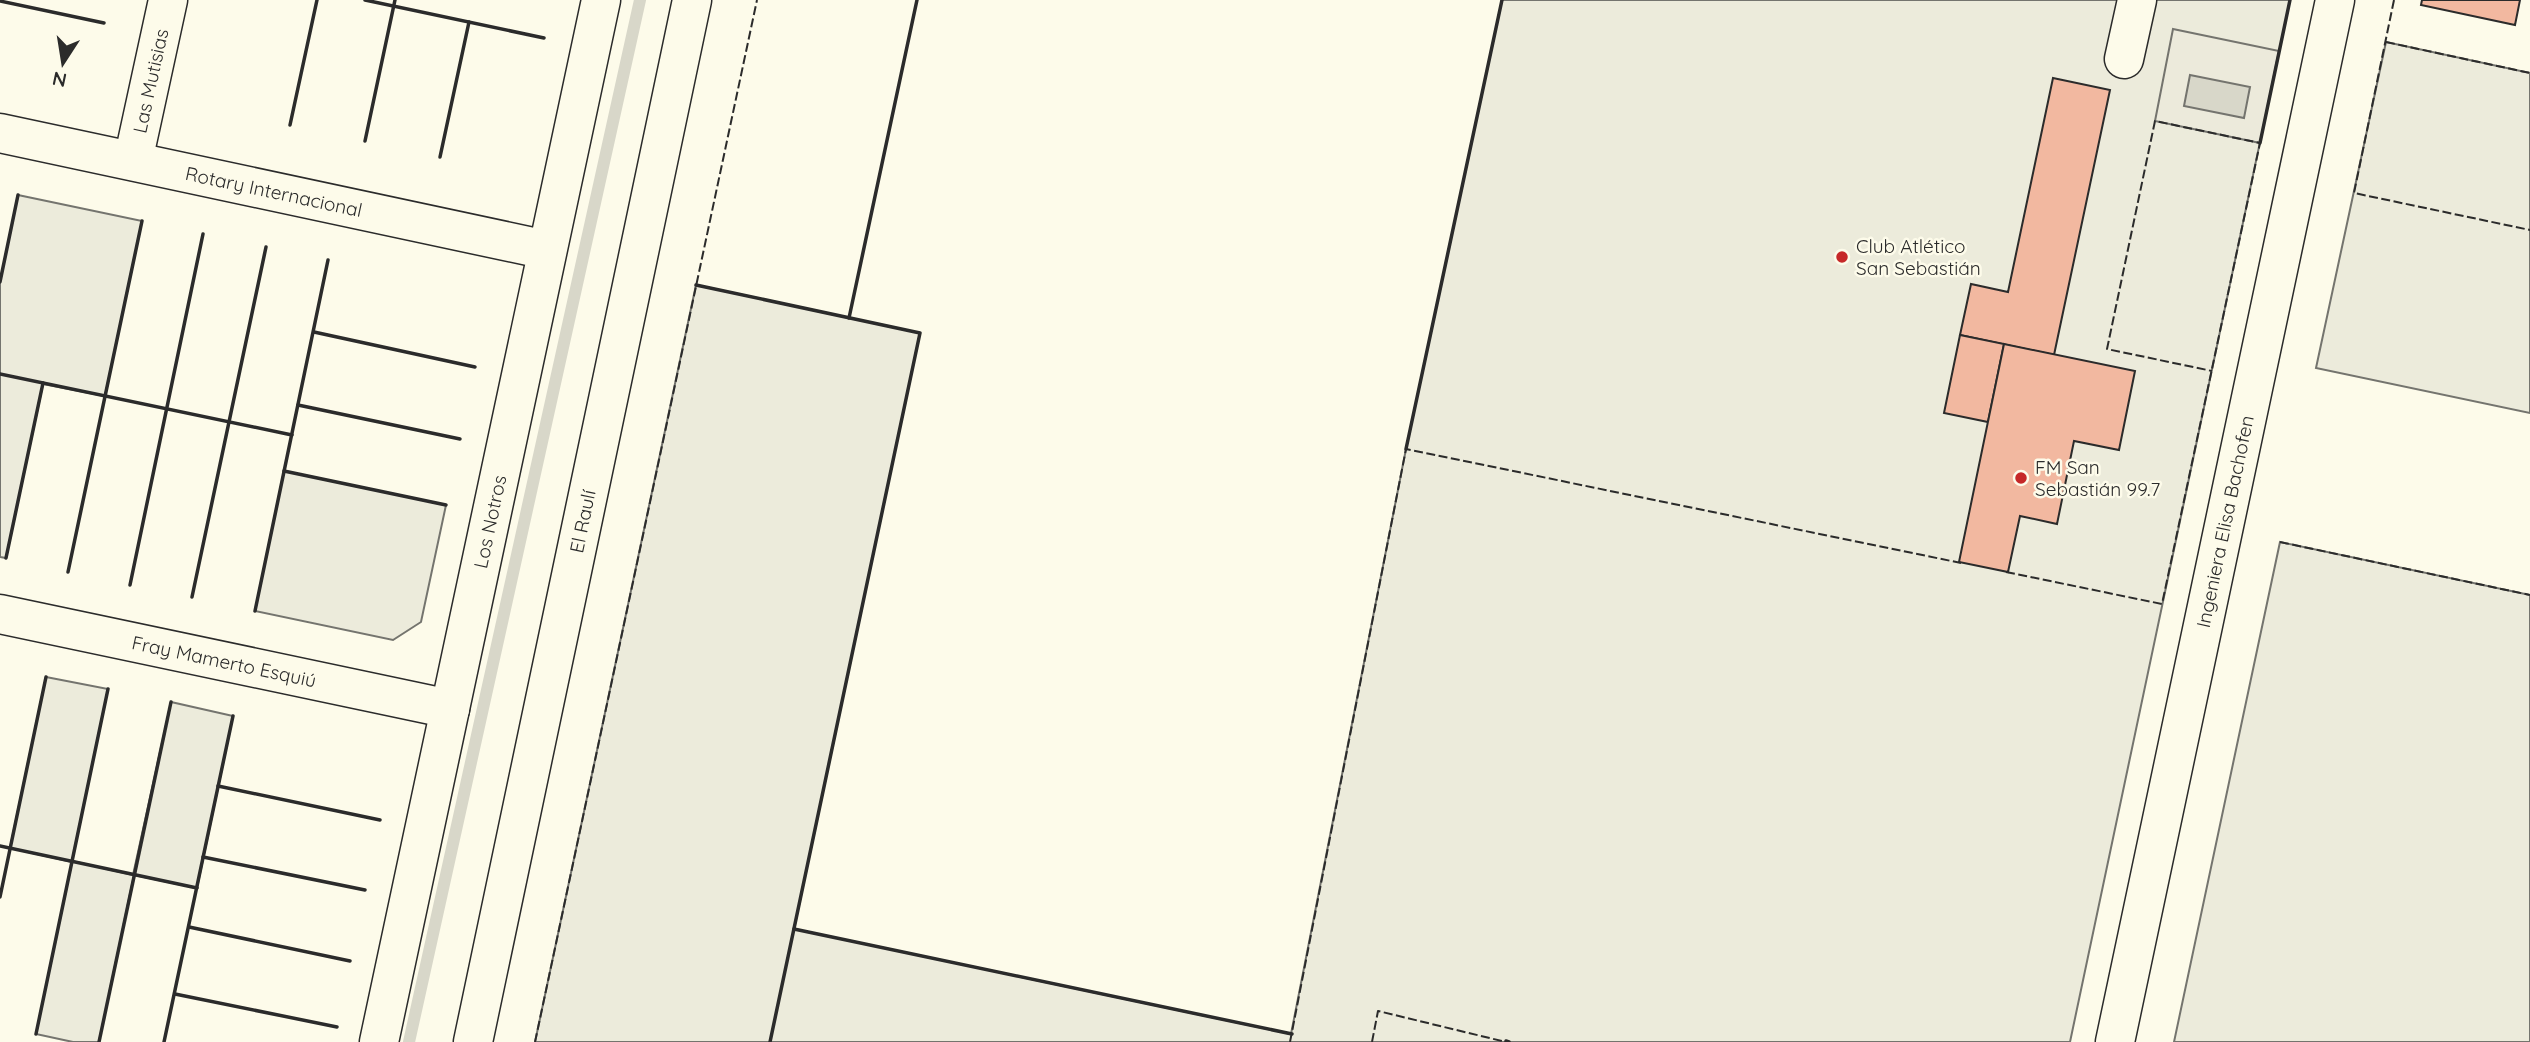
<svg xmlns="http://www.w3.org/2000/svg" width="2530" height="1042" font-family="Quicksand,sans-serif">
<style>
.green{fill:#ecebdb;stroke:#74746e;stroke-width:2}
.parking{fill:#eceadb;stroke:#74746e;stroke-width:2}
.water{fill:#d8d7c9;stroke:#74746e;stroke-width:2}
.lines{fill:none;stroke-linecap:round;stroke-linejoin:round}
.stream{stroke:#d8d7c9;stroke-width:12}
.building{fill:#f2b8a0;stroke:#2b2b2b;stroke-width:2}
.minor-casing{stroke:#2b2b2b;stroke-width:41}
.minor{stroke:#fdfbea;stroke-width:38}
.fence{stroke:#2b2b2b;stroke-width:2;stroke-dasharray:9 3.5;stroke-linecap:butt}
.wall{stroke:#2b2b2b;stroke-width:3.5}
.poi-dot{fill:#c62828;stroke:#fdfbea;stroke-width:2.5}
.labels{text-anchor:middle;stroke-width:5;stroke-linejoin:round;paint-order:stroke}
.street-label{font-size:19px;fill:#2b2b2b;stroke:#fdfbea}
.poi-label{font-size:19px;fill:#2b2b2b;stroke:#fdfbea;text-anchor:start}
</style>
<rect width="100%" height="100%" fill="#fdfbea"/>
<!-- green -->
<g class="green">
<path d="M1502,0H2290L2070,1042H535L696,285L920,333L794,929L1291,1034L1406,449Z"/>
<path d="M2386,42L2530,73V413L2316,368Z"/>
<path d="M18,195L142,221L105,396L43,384L6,558L0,557V282Z"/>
<path d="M284,471L446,505L421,622L393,640L255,611Z"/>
<path d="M2280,542L2530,595V1042H2174Z"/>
<path d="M46,677L108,689L72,861L133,875L171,702L233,716L197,888L134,875L99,1042H73L36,1034L72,862L10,848Z"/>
</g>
<!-- parking -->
<path class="parking" d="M2173,29L2279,51L2260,143L2155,121Z"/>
<!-- water -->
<path class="water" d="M2190,75L2250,87L2244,118L2184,106Z"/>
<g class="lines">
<!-- stream -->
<path class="stream" d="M409,1042L640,0"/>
</g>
<!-- building -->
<g class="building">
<path d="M2422,0H2520L2515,25L2421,5Z"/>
<path d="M2053,78L2110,90L2054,355L1960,335L1971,284L2008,292Z"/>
<path d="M1960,335L2004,344L1988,422L1944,413Z"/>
<path d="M2004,344L2135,371L2119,450L2074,441L2057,524L2020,516L2008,572L1959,562Z"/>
</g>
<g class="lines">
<defs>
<g id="minor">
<path d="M2124,59L2137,0"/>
<path id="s1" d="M0,133L547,250"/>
<path id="s2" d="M133,161L168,0"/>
<path id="s3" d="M0,614L450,709"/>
<path id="s4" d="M379,1042L601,0"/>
<path id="s5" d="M473,1042L692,0"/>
<path id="s6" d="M2115,1042L2335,0"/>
</g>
</defs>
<!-- minor casing -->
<use href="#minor" class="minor-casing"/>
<!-- minor -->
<use href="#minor" class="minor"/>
<!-- fence -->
<g class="fence">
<path d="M2394,0L2354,193L2530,230"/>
<path d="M2386,42L2530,73"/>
<path d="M2280,542L2530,595"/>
<path d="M2006,572L2162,604L2260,143L2155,121L2107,349L2212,371"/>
<path d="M535,1042L757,0"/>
<path d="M1290,1042L1406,449L1961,563"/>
<path d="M1372,1042L1378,1011L1506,1042"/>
</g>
<!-- wall -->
<g class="wall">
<path d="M365,0L544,38"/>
<path d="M0,1L104,23"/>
<path d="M290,125L317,0"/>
<path d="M365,141L395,0"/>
<path d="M2260,143L2290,0"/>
<path d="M440,157L469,22"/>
<path d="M0,282L18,195"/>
<path d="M696,285L920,333L770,1042"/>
<path d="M849,318L917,0"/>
<path d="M314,332L475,367"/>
<path d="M0,374L292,435"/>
<path d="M298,405L460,439"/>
<path d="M1406,449L1502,0"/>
<path d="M284,471L446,505"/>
<path d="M6,558L43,383"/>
<path d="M68,572L142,221"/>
<path d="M130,585L203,234"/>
<path d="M192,597L266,247"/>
<path d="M255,611L328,260"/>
<path d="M218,786L380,820"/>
<path d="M0,846L197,888"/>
<path d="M203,857L365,890"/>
<path d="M0,897L46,677"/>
<path d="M189,927L350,961"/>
<path d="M794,929L1292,1034"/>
<path d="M175,994L337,1027"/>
<path d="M36,1034L108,689"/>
<path d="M1506,1041L1509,1042"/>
<path d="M99,1042L171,702"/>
<path d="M164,1042L233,716"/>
</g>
</g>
<!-- markers -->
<g class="poi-dot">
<circle cx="1842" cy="257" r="7"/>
<circle cx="2021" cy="478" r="7"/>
</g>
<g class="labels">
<!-- street labels -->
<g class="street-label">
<text dy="7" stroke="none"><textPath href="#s2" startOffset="82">Las Mutisias</textPath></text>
<text dy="7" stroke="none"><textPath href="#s1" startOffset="280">Rotary Internacional</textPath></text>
<text dy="7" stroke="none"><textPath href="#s4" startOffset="532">Los Notros</textPath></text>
<text dy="7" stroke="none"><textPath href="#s5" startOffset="532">El Raulí</textPath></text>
<text dy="7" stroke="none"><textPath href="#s6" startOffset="532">Ingeniera Elisa Bachofen</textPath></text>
<text dy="7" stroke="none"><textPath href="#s3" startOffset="229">Fray Mamerto Esquiú</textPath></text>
</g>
<!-- poi labels -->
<g class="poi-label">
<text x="1856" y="253">Club Atlético<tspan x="1856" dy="22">San Sebastián</tspan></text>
<text x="2035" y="474">FM San<tspan x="2035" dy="22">Sebastián 99.7</tspan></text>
</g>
</g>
<!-- north arrow -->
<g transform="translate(63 63) rotate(192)" stroke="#fdfbea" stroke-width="5" paint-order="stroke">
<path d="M0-5L12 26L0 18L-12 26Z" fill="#2b2b2b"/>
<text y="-10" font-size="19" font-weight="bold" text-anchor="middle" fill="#2b2b2b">N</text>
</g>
</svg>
